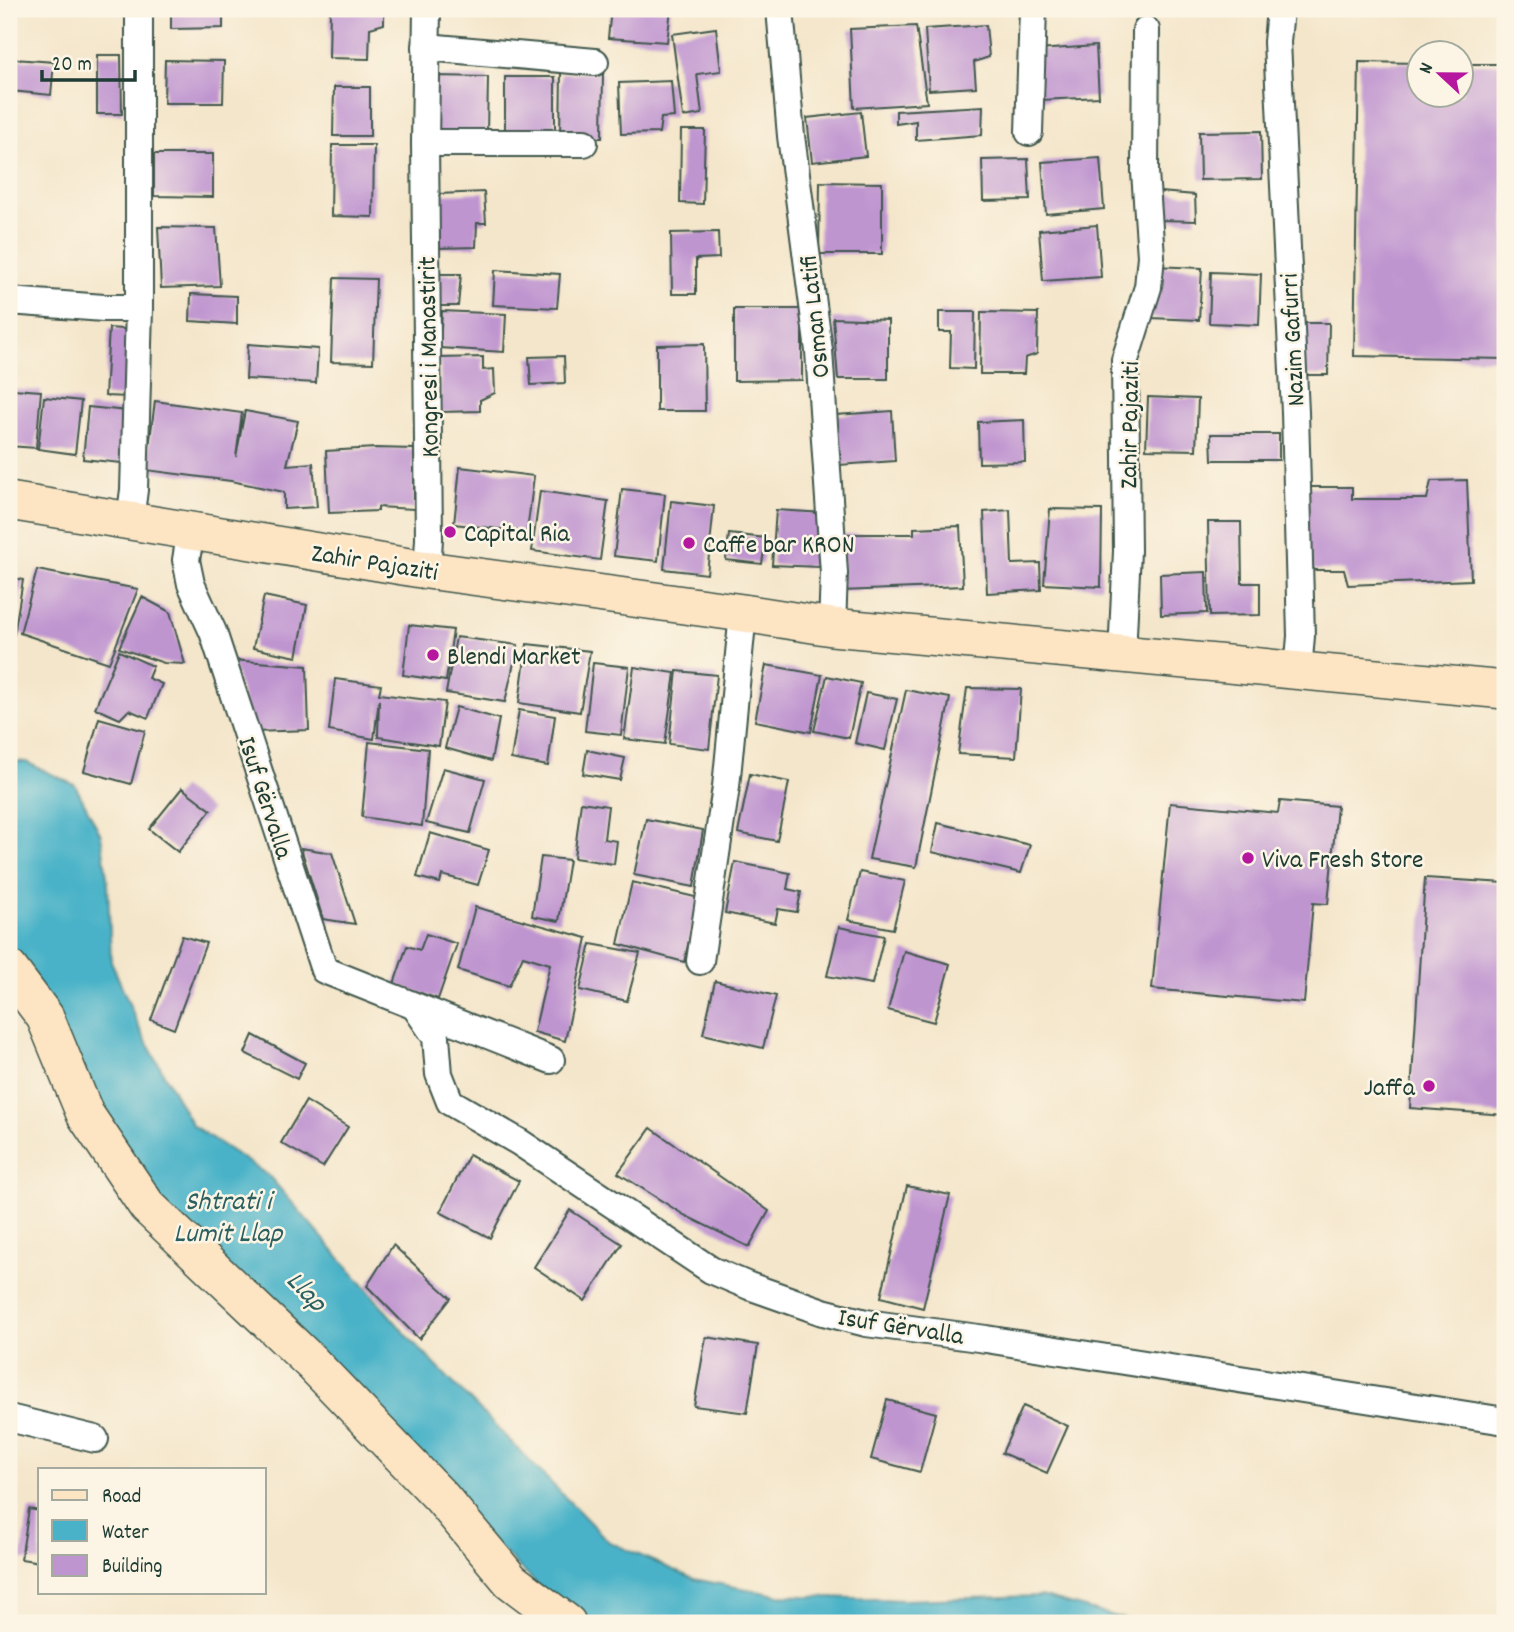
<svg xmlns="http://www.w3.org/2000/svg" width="1514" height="1632" font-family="Dekko,sans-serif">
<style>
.water{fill:#4ab2c8;stroke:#34787e;stroke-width:2}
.building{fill:#bf95d0}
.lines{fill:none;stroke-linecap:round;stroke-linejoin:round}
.street-casing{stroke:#3f564b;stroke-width:30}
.secondary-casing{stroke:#3f564b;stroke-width:40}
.street{stroke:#fff;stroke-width:26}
.secondary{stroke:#fde5c4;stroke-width:37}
.poi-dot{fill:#b5179e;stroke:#fcf5e5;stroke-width:2.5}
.labels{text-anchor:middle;stroke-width:5;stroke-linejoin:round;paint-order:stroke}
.street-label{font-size:26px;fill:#1f3d34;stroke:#fcf5e5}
.poi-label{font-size:26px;fill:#1f3d34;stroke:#fcf5e5;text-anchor:start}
.water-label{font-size:28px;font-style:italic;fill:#2c6060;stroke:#fcf5e5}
</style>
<rect width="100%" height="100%" fill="#fcf5e5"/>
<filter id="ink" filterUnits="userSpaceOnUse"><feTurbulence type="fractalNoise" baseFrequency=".0143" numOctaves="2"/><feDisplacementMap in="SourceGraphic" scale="14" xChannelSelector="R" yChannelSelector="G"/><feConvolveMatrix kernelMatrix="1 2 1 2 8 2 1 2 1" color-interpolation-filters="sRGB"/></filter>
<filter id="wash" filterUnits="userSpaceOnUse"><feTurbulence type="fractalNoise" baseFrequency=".00686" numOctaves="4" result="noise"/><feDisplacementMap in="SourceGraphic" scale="28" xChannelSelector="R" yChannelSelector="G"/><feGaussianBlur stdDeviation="1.57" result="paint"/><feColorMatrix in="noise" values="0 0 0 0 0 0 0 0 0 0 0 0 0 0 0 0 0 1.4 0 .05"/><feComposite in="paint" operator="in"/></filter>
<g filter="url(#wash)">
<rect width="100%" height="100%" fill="#f4e6cb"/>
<!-- water -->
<path class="water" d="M9,761L26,762L75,785L101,835L108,884L111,961L141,1032L192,1125L269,1176L411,1340L609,1542L694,1579L777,1595L903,1600L1041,1596L1139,1623H578L111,1180L12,971L9,935Z"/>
<g id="blocks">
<!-- building -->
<g class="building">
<path d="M171,9H223V28L171,29Z"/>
<path d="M330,9H384V24L370,28L369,59L329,58Z"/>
<path d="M611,9H671L667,42L608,38Z"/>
<path d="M1200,9H1251L1250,13L1200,11Z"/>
<path d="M986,25L989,57L974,62L976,87L929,90L925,29Z"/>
<path d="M916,26L927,103L854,108L850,29Z"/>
<path d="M716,28L721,71L697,74L702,114L683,117L672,34Z"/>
<path d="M1096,46L1099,97L1041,100L1037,50Z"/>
<path d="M97,55H121L122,114H97Z"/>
<path d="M14,59L54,62L51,95L11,91Z"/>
<path d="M165,60L224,61L223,103H164Z"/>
<path d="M1359,62L1420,63V94H1462V64H1505V359L1354,356Z"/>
<path d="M561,73H603L602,138H560Z"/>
<path d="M435,76L488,77L487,134L434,133Z"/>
<path d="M505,77H555V134L505,135Z"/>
<path d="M671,81L674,117L661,118L659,133L621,134L619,83Z"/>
<path d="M334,87H370V136H333Z"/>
<path d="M983,106L982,135L916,140V121L896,124V111Z"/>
<path d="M861,112L866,156L812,162L807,118Z"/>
<path d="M681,130H705L703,204L680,203Z"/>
<path d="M1261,131L1262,179L1200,180L1199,132Z"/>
<path d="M332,145H374L373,217L331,216Z"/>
<path d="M154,154H213V197L154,196Z"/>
<path d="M1100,158L1104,209L1046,214L1042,162Z"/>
<path d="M1028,159L1030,200L983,201L982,160Z"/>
<path d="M820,182L882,183V254H819Z"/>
<path d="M484,192L486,223H477L476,247L437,248L438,194Z"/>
<path d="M1160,192L1195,195L1196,221L1161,220Z"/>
<path d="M1097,225L1101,277L1043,281L1039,230Z"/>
<path d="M158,227L216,228L220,286L161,288Z"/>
<path d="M718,232L719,258L696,259V294H672L671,233Z"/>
<path d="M1152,266L1202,268L1199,320L1150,318Z"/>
<path d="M495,270L560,274L557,308L493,305Z"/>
<path d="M1211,272L1261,274L1259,325L1209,323Z"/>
<path d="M437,274H461L458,306H437Z"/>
<path d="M334,278L376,279L373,363L331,362Z"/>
<path d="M191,294L237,296V324L190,321Z"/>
<path d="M734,309H802V380L734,381Z"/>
<path d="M442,311L506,314L504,352L440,348Z"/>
<path d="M939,312H975L974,369L950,368L951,332H939Z"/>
<path d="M981,312L1038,313L1037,354L1025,358L1024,374H980Z"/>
<path d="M833,318L888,320V379H838Z"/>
<path d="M1304,323H1329L1328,375H1303Z"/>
<path d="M109,328L134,330L130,397L105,396Z"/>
<path d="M248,344L318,349L316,383L246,379Z"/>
<path d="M704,344L705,411H657V345Z"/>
<path d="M564,356L565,383L531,385L529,357Z"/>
<path d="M483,357V370L494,369L495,393L480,400V411L441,412L440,358Z"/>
<path d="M13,389L41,391L36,448L9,446Z"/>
<path d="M44,397L81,401L75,454L38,449Z"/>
<path d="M1148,397L1198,399L1196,450L1146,449Z"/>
<path d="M155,401L242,413L236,457L245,411L298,421L287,465L313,463L317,507L284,509V492L231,481L146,470Z"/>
<path d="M88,407L127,411L121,463L83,459Z"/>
<path d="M892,411L895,461L839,465L836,415Z"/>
<path d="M1024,420L1025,462L979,463L978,422Z"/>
<path d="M1211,434H1279V460H1212Z"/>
<path d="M375,448L414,449V509L378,507V511L329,513L326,451Z"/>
<path d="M460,467L534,476L527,532L454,524Z"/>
<path d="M1467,480L1471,580L1348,585L1344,570H1304V487H1352V499H1427L1431,481Z"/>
<path d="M622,489L665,494L658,561L614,556Z"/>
<path d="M540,491L608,501L600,560L532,551Z"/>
<path d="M671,501L714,506L707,574L664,569Z"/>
<path d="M1050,509L1102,510L1101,587L1044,584Z"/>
<path d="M776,510L824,513L820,567L772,565Z"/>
<path d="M1010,510L1012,564L1040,563L1041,590L987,593L984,512Z"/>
<path d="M1208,522H1241L1242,583H1260V615L1210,616Z"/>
<path d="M960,526L963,586L842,591V534H914V528Z"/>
<path d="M1503,532H1505V592H1501Z"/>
<path d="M729,534L766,538L762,564L726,560Z"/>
<path d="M37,570L138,589L109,663L20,633Z"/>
<path d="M1206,572L1207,613L1161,615L1160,574Z"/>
<path d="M9,577L23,580L14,635L9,634Z"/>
<path d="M264,596L307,605L297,657L253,648Z"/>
<path d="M142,597L170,612L185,664L164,663L119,648Z"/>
<path d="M409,625L453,630L446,681L403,675Z"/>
<path d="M456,637L518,645L505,702L446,693Z"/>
<path d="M527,644L590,651L580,712L519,703Z"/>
<path d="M119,651L153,666L148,678L162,684L148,718L129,710L120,719L95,708Z"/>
<path d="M232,660L307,666L309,730L253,732Z"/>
<path d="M593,663L629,667L621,735L585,731Z"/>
<path d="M766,665L822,675L811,732L755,721Z"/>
<path d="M634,667L675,673L665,744L624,739Z"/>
<path d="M677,671L717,675L709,749L669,744Z"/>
<path d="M827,676L861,683L849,738L814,731Z"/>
<path d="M335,679L381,685L379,694L445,702L439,746L378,737L379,700L374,739L329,731Z"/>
<path d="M967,688L1021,689L1016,757L958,754Z"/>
<path d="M906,690L950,698L916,867L869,859Z"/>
<path d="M866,693L897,699L885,750L855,743Z"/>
<path d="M456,707L499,719L491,761L445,748Z"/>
<path d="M519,710L555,716L548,766L511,759Z"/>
<path d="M99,718L145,731L131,784L84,771Z"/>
<path d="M369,742L428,749L422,826L362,817Z"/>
<path d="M587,750L625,758L620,780L583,774Z"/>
<path d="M443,768L485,779L470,833L426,823Z"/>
<path d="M750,774L789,782L777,841L738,833Z"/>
<path d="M182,788L211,810L178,852L149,829Z"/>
<path d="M1280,801L1337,806L1328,904L1313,903L1304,1003L1152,989L1170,803L1278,813Z"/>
<path d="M581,802L608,806L604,839L617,841L614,864L574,858Z"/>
<path d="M646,819L703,830L694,887L634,875Z"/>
<path d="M938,823L1030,845L1021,873L932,852Z"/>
<path d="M430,833L489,850L478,885L442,875L440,883L417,877Z"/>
<path d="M301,848L332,853L355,924L323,919Z"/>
<path d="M541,857L569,860L559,921L532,916Z"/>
<path d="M735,862L790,873L787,889L801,892L797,912L778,909L775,923L725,913Z"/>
<path d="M860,872L905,881L893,929L848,920Z"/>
<path d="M1425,878L1505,883V1115L1410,1108Z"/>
<path d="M632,882L699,898L684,962L618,944Z"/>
<path d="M475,907L587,938L565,1041L534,1032L550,964L523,956L509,986L458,970Z"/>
<path d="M839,927L884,936L872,984L827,976Z"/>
<path d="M426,934L457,944L438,999L394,984L407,946L420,950Z"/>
<path d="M182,936L206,943L174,1029L151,1020Z"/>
<path d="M591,944L640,953L627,1001L580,990Z"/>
<path d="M904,951L950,964L934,1022L888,1010Z"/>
<path d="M715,981L776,996L763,1048L703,1034Z"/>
<path d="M253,1035L305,1063L297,1079L245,1053Z"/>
<path d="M306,1101L348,1127L323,1167L281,1143Z"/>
<path d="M651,1128L769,1211L749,1247L684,1215L618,1173Z"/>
<path d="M469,1155L519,1181L490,1238L440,1212Z"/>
<path d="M907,1186L950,1195L923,1308L881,1297Z"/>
<path d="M570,1210L622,1244L585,1301L534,1267Z"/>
<path d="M393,1245L451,1298L419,1339L367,1286Z"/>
<path d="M706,1337L758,1345L747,1413L694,1406Z"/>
<path d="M887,1400L936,1413L920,1472L871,1459Z"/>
<path d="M1023,1406L1068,1426L1047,1473L1002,1453Z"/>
<path d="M29,1509L40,1511V1562L21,1559Z"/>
</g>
</g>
</g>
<g filter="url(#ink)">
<use href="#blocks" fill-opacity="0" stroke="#3f564b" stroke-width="2"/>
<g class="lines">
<defs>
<g id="street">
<path d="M780,9L791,136L819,351L834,573L832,627"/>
<path d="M1280,9L1277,42L1295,412L1301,636L1298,671"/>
<path d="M426,47L595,62"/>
<path d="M1029,132L1033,9"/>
<path d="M425,143H584"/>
<path d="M9,301L104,308H139"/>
<path d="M130,520L134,490L139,308V9"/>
<path d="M191,530L186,560L191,584L213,632L324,970L551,1060"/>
<path d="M427,570L429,539L425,143L427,9"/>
<path d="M1122,655L1127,551L1125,360L1148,287L1151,256L1145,172L1146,30"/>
<path d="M700,961L726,787L743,613"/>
<path d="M416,1008L436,1037L439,1074L450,1102L519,1142L711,1270L749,1286L823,1312L866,1323L986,1339L1505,1421"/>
<path d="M9,1418L95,1439"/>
</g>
<g id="secondary">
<path d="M9,501L427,570L743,613L832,627L1505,690"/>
<path d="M9,969L45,1017L85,1114L147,1206L312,1363L442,1498L511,1581L567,1623"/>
</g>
</defs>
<!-- street casing -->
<use href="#street" class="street-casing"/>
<!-- secondary casing -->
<use href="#secondary" class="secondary-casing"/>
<!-- street -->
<use href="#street" class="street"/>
<!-- secondary -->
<use href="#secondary" class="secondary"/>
</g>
</g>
<!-- markers -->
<g class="poi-dot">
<circle cx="450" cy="532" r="7"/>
<circle cx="689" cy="543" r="7"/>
<circle cx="433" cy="655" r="7"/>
<circle cx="1248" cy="858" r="7"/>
<circle cx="1429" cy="1086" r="7"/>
</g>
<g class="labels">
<!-- street labels -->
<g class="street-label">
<text transform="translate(813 317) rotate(-96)" y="9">Osman Latifi</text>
<text transform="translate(1291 340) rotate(-93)" y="9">Nazim Gafurri</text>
<text transform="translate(427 357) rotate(-91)" y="9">Kongresi i Manastirit</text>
<text transform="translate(1128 425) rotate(-89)" y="9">Zahir Pajaziti</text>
<text transform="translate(375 561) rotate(9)" y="9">Zahir Pajaziti</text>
<text transform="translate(267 797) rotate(72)" y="9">Isuf Gërvalla</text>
<text transform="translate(901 1325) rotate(9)" y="9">Isuf Gërvalla</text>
</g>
<!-- poi labels -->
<g class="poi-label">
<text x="464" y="541">Capital Ria</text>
<text x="703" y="552">Caffe bar KRON</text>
<text x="447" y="664">Blendi Market</text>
<text x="1262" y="867">Viva Fresh Store</text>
<text x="1415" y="1095" text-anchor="end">Jaffa</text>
</g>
<!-- water labels -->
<g class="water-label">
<text x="228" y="1209">Shtrati i<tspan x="228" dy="32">Lumit Llap</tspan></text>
<text transform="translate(308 1290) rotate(46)" y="10">Llap</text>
</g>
</g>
<!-- margin -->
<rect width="1514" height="1632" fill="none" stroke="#fcf5e5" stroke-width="35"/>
<!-- legend -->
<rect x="38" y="1468" width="228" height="126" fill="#fcf5e5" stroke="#a4ab9e" stroke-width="2"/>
<rect x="52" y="1490" width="35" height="10" fill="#fde5c4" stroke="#a4ab9e" stroke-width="2"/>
<text x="102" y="1502" font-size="21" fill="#1f3d34">Road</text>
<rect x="52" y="1520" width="35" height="21" fill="#4ab2c8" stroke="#a4ab9e" stroke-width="2"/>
<text x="102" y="1538" font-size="21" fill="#1f3d34">Water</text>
<rect x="52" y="1555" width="35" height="21" fill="#bf95d0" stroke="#a4ab9e" stroke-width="2"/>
<text x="102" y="1572" font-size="21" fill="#1f3d34">Building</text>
<!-- north arrow -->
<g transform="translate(1440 74) rotate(292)"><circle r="33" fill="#fcf5e5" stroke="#a4ab9e" stroke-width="2"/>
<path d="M0-5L12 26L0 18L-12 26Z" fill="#b5179e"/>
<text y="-10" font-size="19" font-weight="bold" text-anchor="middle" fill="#1f3d34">N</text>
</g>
<!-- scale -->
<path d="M42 70v10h93v-10" fill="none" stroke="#1f3d34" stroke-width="3.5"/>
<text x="52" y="70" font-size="21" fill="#1f3d34" stroke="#fcf5e5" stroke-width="5" paint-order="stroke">20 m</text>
</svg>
